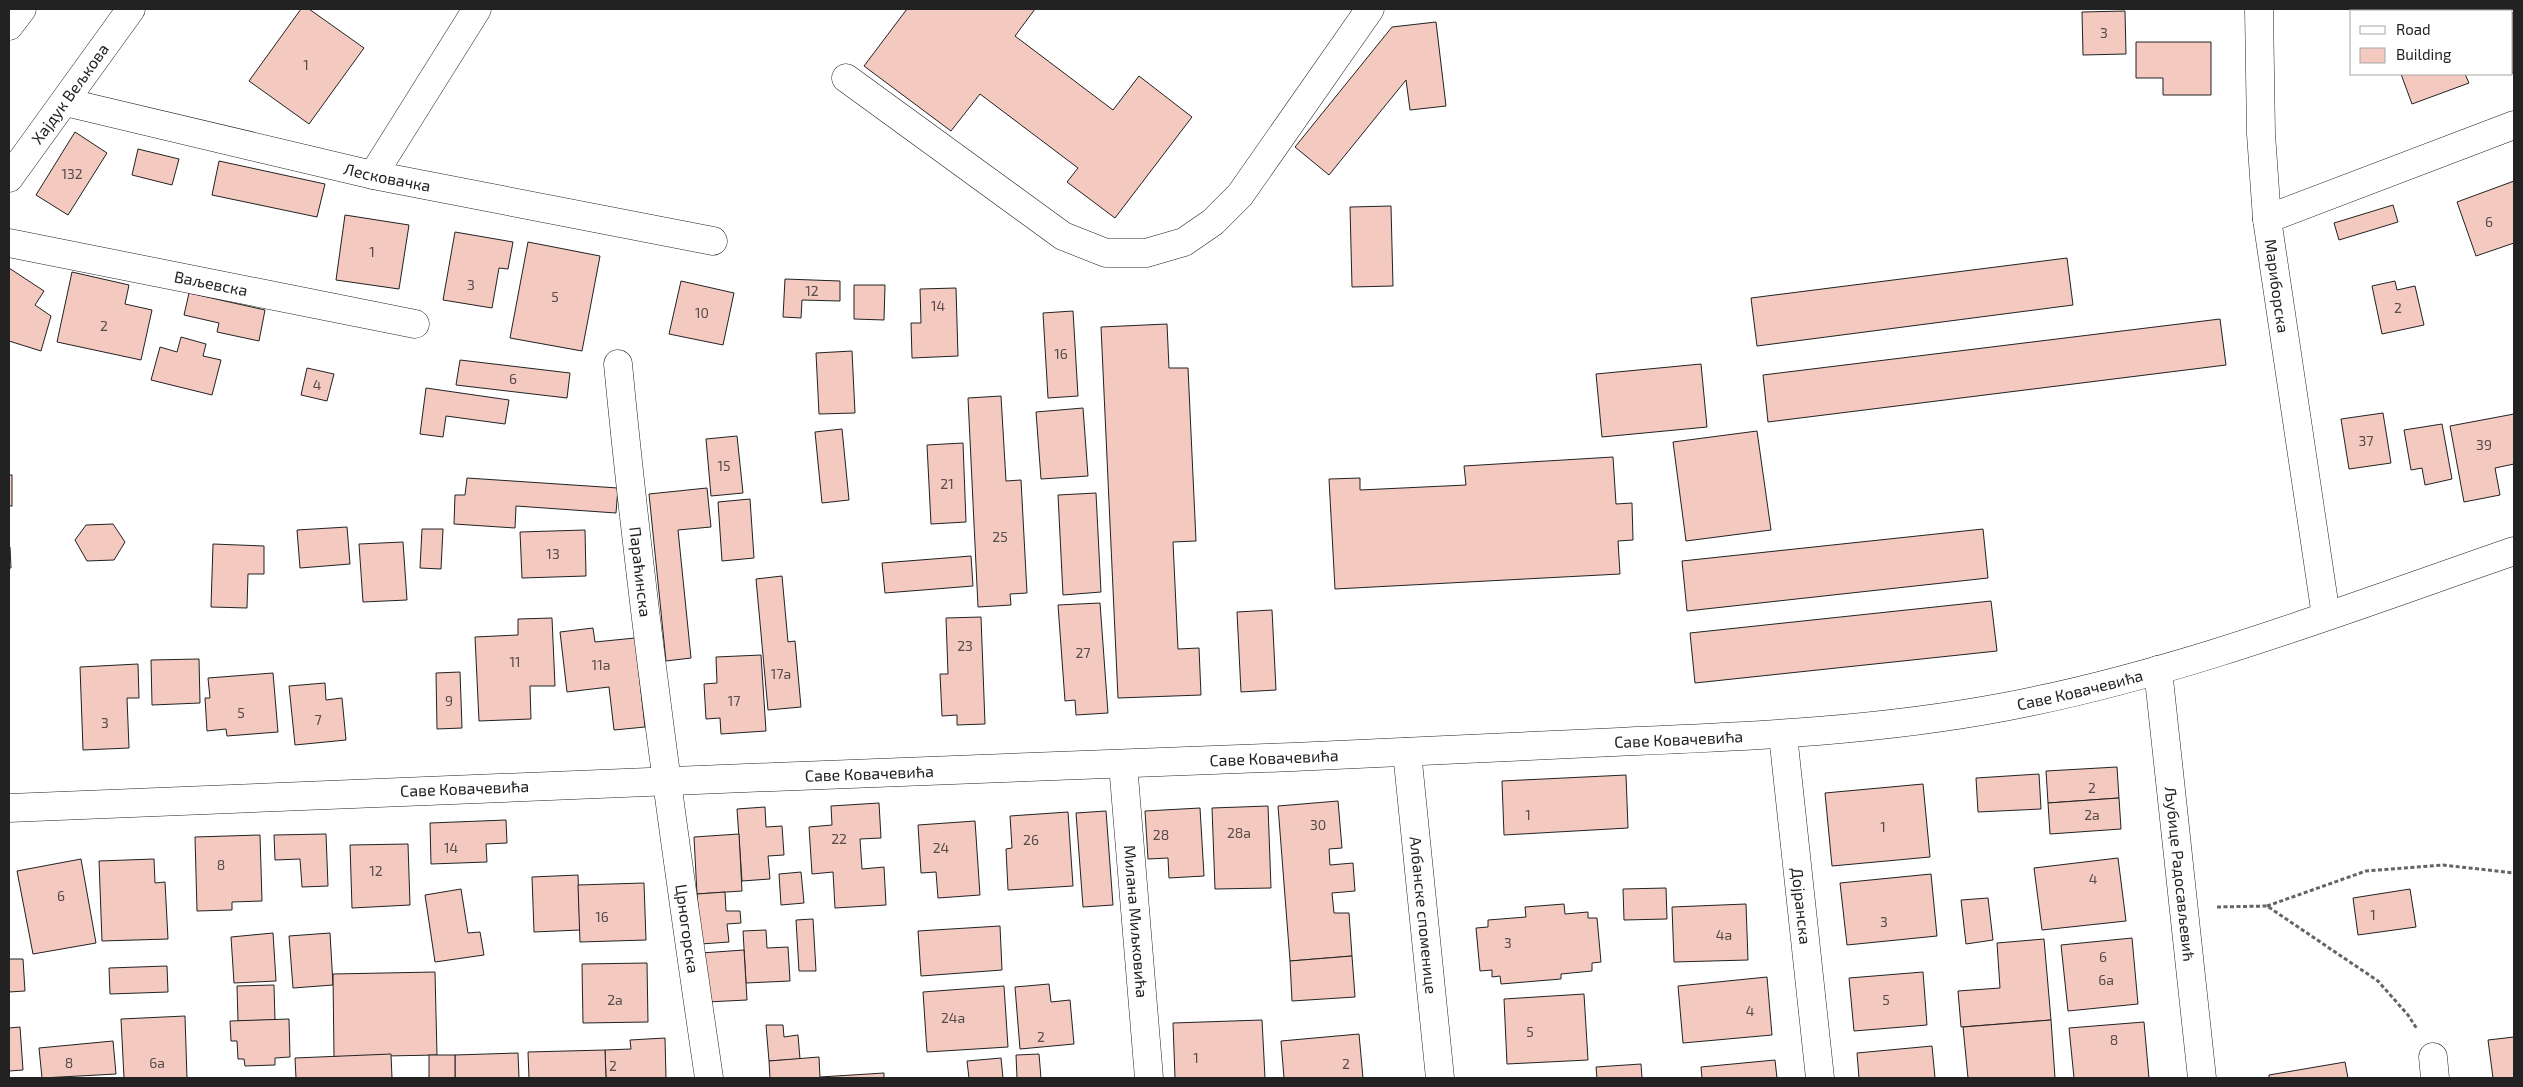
<svg xmlns="http://www.w3.org/2000/svg" width="2523" height="1087" font-family="'Exo 2',sans-serif">
<style>
.building{fill:#f3c9c0;stroke:#222}
.lines{fill:none;stroke-linecap:round;stroke-linejoin:round}
.minor-casing{stroke:#222;stroke-width:29}
.path{stroke:#646464;stroke-width:3;stroke-dasharray:4 2.5;stroke-linecap:butt}
.minor{stroke:#fff;stroke-width:28}
.labels{text-anchor:middle;stroke-width:4;stroke-linejoin:round;paint-order:stroke}
.number-label{font-size:14px;fill:#564c4a}
.street-label{font-size:16px;fill:#222;stroke:#fff}
</style>
<rect width="100%" height="100%" fill="#fff"/>
<!-- building -->
<g class="building">
<path d="M301,9H309L364,48L309,124L249,81Z"/>
<path d="M907,9H1035L1015,36L1113,110L1139,76L1192,117L1115,218L1067,182L1078,168L980,94L951,131L864,66Z"/>
<path d="M2125,11L2126,54L2083,55L2082,12Z"/>
<path d="M2514,12V73H2512V13Z"/>
<path d="M1436,22L1446,106L1410,110L1406,80L1329,175L1295,147L1392,27Z"/>
<path d="M2136,42H2211V95H2163V78H2136Z"/>
<path d="M2401,74H2465L2469,83L2412,104Z"/>
<path d="M75,132L107,153L68,215L36,195Z"/>
<path d="M138,149L179,159L172,185L132,175Z"/>
<path d="M219,161L325,184L317,217L212,195Z"/>
<path d="M2514,181V243L2476,256L2457,202Z"/>
<path d="M2393,205L2398,222L2339,240L2334,223Z"/>
<path d="M1391,206L1393,286L1352,287L1350,207Z"/>
<path d="M345,215L409,225L399,289L336,280Z"/>
<path d="M455,232L513,242L508,269L499,268L492,308L443,300Z"/>
<path d="M528,242L600,256L582,351L510,338Z"/>
<path d="M2067,258L2073,305L1757,346L1751,298Z"/>
<path d="M9,268L44,291L35,305L51,316L41,351L9,341Z"/>
<path d="M72,272L129,285L125,304L152,310L141,360L57,342Z"/>
<path d="M785,279L840,281V301L802,300L801,318L783,317Z"/>
<path d="M681,281L734,293L723,345L669,334Z"/>
<path d="M2395,281L2397,290L2415,286L2424,325L2382,334L2372,286Z"/>
<path d="M854,285H885L884,320L854,319Z"/>
<path d="M956,288L958,356L912,358L911,323H921L920,289Z"/>
<path d="M189,293L265,310L259,341L217,332L219,323L184,315Z"/>
<path d="M1073,311L1078,396L1048,398L1043,313Z"/>
<path d="M2220,319L2226,365L1768,422L1763,375Z"/>
<path d="M1167,324L1169,368H1188L1196,541L1173,542L1178,649L1199,648L1201,695L1118,698L1101,327Z"/>
<path d="M181,337L206,344L203,356L221,360L212,395L151,380L160,347L177,352Z"/>
<path d="M852,351L855,413L819,414L816,353Z"/>
<path d="M460,360L570,373L567,398L456,385Z"/>
<path d="M1701,364L1707,427L1602,437L1596,374Z"/>
<path d="M307,368L334,374L327,401L301,395Z"/>
<path d="M426,388L509,400L505,424L446,416L443,437L420,434Z"/>
<path d="M1001,396L1006,481L1021,480L1027,593L1010,594L1011,605L978,607L968,398Z"/>
<path d="M1083,408L1088,476L1041,479L1036,412Z"/>
<path d="M2383,413L2391,463L2349,469L2341,419Z"/>
<path d="M2514,414V464L2495,468L2500,495L2464,502L2450,426Z"/>
<path d="M2442,424L2452,479L2425,485L2422,468L2411,470L2404,430Z"/>
<path d="M842,429L849,500L822,503L815,432Z"/>
<path d="M1757,431L1771,530L1686,541L1673,442Z"/>
<path d="M737,436L743,493L711,496L706,439Z"/>
<path d="M963,443L966,522L931,524L927,445Z"/>
<path d="M1613,457L1616,504L1632,503L1633,540L1618,541L1620,574L1335,589L1329,479L1360,478V490L1466,485L1464,466Z"/>
<rect x="9" y="475" width="3" height="31"/>
<path d="M467,478L618,488L616,513L516,506L515,528L454,524L455,495H465Z"/>
<path d="M707,488L711,527L678,530L691,658L666,661L649,494Z"/>
<path d="M1096,493L1101,592L1063,595L1058,495Z"/>
<path d="M750,499L754,558L722,561L718,502Z"/>
<path d="M113,524L125,542L114,560L87,561L75,540L86,525Z"/>
<path d="M347,527L350,564L300,568L297,530Z"/>
<path d="M422,529H443L441,569L420,568Z"/>
<path d="M1983,529L1988,578L1687,611L1682,561Z"/>
<path d="M585,530L586,576L522,578L520,532Z"/>
<path d="M403,542L407,600L363,602L359,544Z"/>
<path d="M213,544L264,546V574H248L247,608L211,607Z"/>
<path d="M9,547H10L11,568H9Z"/>
<path d="M971,556L973,586L885,593L882,563Z"/>
<path d="M782,576L788,642L795,641L801,707L768,710L756,579Z"/>
<path d="M1991,601L1997,651L1695,683L1690,633Z"/>
<path d="M1100,603L1108,713L1076,715L1075,700L1065,701L1058,605Z"/>
<path d="M1272,610L1276,690L1241,692L1237,612Z"/>
<path d="M981,617L985,724L957,725V715L942,716L940,674H948L946,618Z"/>
<path d="M552,618L555,686H530L531,719L479,721L475,637L518,635V619Z"/>
<path d="M593,628L595,642L635,638L645,727L614,730L609,687L567,692L560,632Z"/>
<path d="M761,655L766,731L721,734L720,718L706,719L704,684L717,683L716,657Z"/>
<path d="M199,659L200,703L152,705L151,660Z"/>
<path d="M138,664L139,698H127L129,748L83,750L80,667Z"/>
<path d="M460,672L462,728L437,729L436,673Z"/>
<path d="M273,673L278,732L227,736L226,729L207,731L205,698H210L208,678Z"/>
<path d="M325,683L326,700L342,698L346,740L295,745L289,686Z"/>
<path d="M2117,767L2119,798L2048,803L2046,771Z"/>
<path d="M2039,774L2041,809L1978,812L1976,778Z"/>
<path d="M1626,775L1628,828L1504,835L1502,781Z"/>
<path d="M1923,784L1930,857L1832,866L1825,793Z"/>
<path d="M2119,798L2121,829L2050,834L2048,803Z"/>
<path d="M1338,801L1342,848L1329,849L1330,865L1353,863L1355,891L1332,893L1334,913H1349L1352,956L1290,961L1278,806Z"/>
<path d="M879,803L881,838L860,839L862,869L884,867L886,905L835,908L833,872L812,874L809,827L832,825L831,806Z"/>
<path d="M1268,806L1271,888L1215,889L1212,808Z"/>
<path d="M765,807L766,827L782,826L784,855L768,856L770,879L742,881L737,809Z"/>
<path d="M1200,808L1204,876L1169,878L1168,858L1148,859L1145,811Z"/>
<path d="M1106,811L1113,905L1083,907L1076,813Z"/>
<path d="M1068,812L1073,886L1008,890L1006,849L1012,848L1010,816Z"/>
<path d="M506,820L507,843L486,844L487,862L431,864L430,823Z"/>
<path d="M975,821L980,895L938,898L936,872L921,873L918,825Z"/>
<path d="M326,834L328,886L302,887L300,859L275,860L274,835Z"/>
<path d="M739,834L742,891L697,894L694,837Z"/>
<path d="M260,835L262,901L232,902V910L197,911L195,837Z"/>
<path d="M408,844L410,905L352,908L350,845Z"/>
<path d="M2118,858L2126,921L2042,930L2034,868Z"/>
<path d="M81,859L96,943L33,954L17,871Z"/>
<path d="M154,859L155,883L165,882L168,939L102,941L99,861Z"/>
<path d="M801,872L804,903L781,905L779,874Z"/>
<path d="M1931,874L1937,936L1847,945L1840,883Z"/>
<path d="M578,875L580,930L534,932L532,877Z"/>
<path d="M644,883L646,940L580,942L578,885Z"/>
<path d="M1666,888L1667,919L1624,920L1623,889Z"/>
<path d="M461,889L468,933L480,932L484,955L435,962L425,895Z"/>
<path d="M2410,889L2416,927L2358,935L2353,898Z"/>
<path d="M725,892L726,911H740L741,923L727,924L729,942L701,944L697,894Z"/>
<path d="M1988,898L1993,940L1966,944L1961,900Z"/>
<path d="M1564,904L1565,914L1588,912V918H1597L1601,962L1592,963V971L1561,974V979L1501,984L1500,976L1492,977V970L1480,971L1476,928L1488,927V920L1526,917L1525,907Z"/>
<path d="M1746,904L1748,960L1674,962L1672,907Z"/>
<path d="M813,919L816,971H799L796,920Z"/>
<path d="M1000,926L1002,970L921,976L918,931Z"/>
<path d="M766,930L767,948L788,947L790,981L746,983L743,931Z"/>
<path d="M273,933L276,981L234,983L231,937Z"/>
<path d="M330,933L333,985L293,988L289,936Z"/>
<path d="M2132,938L2138,1004L2068,1011L2061,945Z"/>
<path d="M2044,939L2051,1020L1961,1027L1958,991L2000,988L1997,943Z"/>
<path d="M744,950L747,1000L707,1002L701,953Z"/>
<path d="M1352,956L1355,997L1292,1001L1290,961Z"/>
<path d="M9,959H23L25,991L9,992Z"/>
<path d="M647,963L648,1022L583,1023L582,964Z"/>
<path d="M167,966L168,992L110,994L109,968Z"/>
<path d="M435,972L437,1055L334,1057L333,974Z"/>
<path d="M1923,972L1927,1025L1854,1031L1849,978Z"/>
<path d="M1767,977L1772,1035L1683,1043L1678,986Z"/>
<path d="M1049,984L1051,1002L1070,1000L1074,1044L1020,1049L1015,987Z"/>
<path d="M274,985L275,1020L238,1021L237,986Z"/>
<path d="M1004,986L1008,1047L927,1052L923,992Z"/>
<path d="M1584,994L1588,1060L1507,1064L1504,999Z"/>
<path d="M185,1016L187,1078H124L121,1019Z"/>
<path d="M289,1019L290,1057L275,1058V1065L245,1066L244,1059H238L237,1041H231L230,1021Z"/>
<path d="M1262,1020L1265,1078H1175L1173,1023Z"/>
<path d="M2051,1020L2055,1078H1968L1963,1027Z"/>
<path d="M2144,1022L2149,1078H2074L2069,1028Z"/>
<path d="M766,1025H783L784,1037L798,1035L800,1059L769,1061Z"/>
<path d="M20,1027L23,1070L9,1071V1078V1028Z"/>
<path d="M1359,1034L1363,1078H1284L1281,1041Z"/>
<path d="M2514,1037V1078H2493L2488,1040Z"/>
<path d="M665,1038L666,1078H606L605,1050L631,1049L630,1040Z"/>
<path d="M113,1041L116,1074L42,1078L39,1048Z"/>
<path d="M1932,1046L1935,1078H1859L1857,1053Z"/>
<path d="M605,1050L606,1078H529L528,1052Z"/>
<path d="M518,1053L519,1078H455V1055Z"/>
<path d="M391,1054L392,1078H296L295,1058Z"/>
<path d="M1039,1054L1041,1078H1017L1016,1055Z"/>
<rect x="429" y="1055" width="26" height="23"/>
<path d="M819,1057L820,1078H770L769,1061Z"/>
<path d="M1001,1058L1003,1078H969L967,1061Z"/>
<path d="M1775,1060L1777,1078H1702L1701,1067Z"/>
<path d="M2345,1062L2348,1078H2269V1075Z"/>
<path d="M1641,1064L1642,1078H1597L1596,1067Z"/>
<path d="M884,1073V1078H820V1077Z"/>
</g>
<g class="lines">
<defs>
<g id="minor">
<path d="M2259,9L2261,134L2267,219"/>
<path d="M9,26L22,9"/>
<path d="M846,78L1063,236L1106,253H1146L1184,242L1213,222L1240,195L1370,9"/>
<path id="s1" d="M65,102L373,175L713,241"/>
<path d="M373,175L477,9"/>
<path id="s2" d="M9,178L131,9"/>
<path id="s3" d="M9,243L415,324"/>
<path id="s4" d="M618,364C641,603 674,840 709,1078"/>
<path d="M2326,616L2267,219L2514,125"/>
<path id="s5" d="M2158,670L2202,1078"/>
<path id="s6" d="M1783,735L1820,1078"/>
<path id="s7" d="M1407,752L1440,1078"/>
<path id="s8" d="M1123,764L1149,1078"/>
<path id="s9" d="M9,808C437,787 865,775 1293,757C1408,752 1522,747 1636,741C1760,736 1882,730 2004,707C2179,674 2346,609 2514,551"/>
<path d="M2433,1057L2435,1078"/>
</g>
</defs>
<!-- minor casing -->
<use href="#minor" class="minor-casing"/>
<!-- path -->
<g class="path">
<path d="M2267,906L2366,871L2443,865L2514,873"/>
<path d="M2217,907L2267,906L2378,981L2408,1015L2417,1029"/>
</g>
<!-- minor -->
<use href="#minor" class="minor"/>
</g>
<g class="labels">
<!-- number labels -->
<g class="number-label">
<text x="2104" y="38">3</text>
<text x="306" y="70">1</text>
<text x="72" y="179">132</text>
<text x="2489" y="227">6</text>
<text x="372" y="257">1</text>
<text x="471" y="290">3</text>
<text x="812" y="296">12</text>
<text x="555" y="302">5</text>
<text x="938" y="311">14</text>
<text x="2398" y="313">2</text>
<text x="702" y="318">10</text>
<text x="104" y="331">2</text>
<text x="1061" y="359">16</text>
<text x="513" y="384">6</text>
<text x="317" y="390">4</text>
<text x="2366" y="446">37</text>
<text x="2484" y="450">39</text>
<text x="724" y="471">15</text>
<text x="947" y="489">21</text>
<text x="1000" y="542">25</text>
<text x="553" y="559">13</text>
<text x="965" y="651">23</text>
<text x="1083" y="658">27</text>
<text x="515" y="667">11</text>
<text x="601" y="670">11a</text>
<text x="781" y="679">17a</text>
<text x="449" y="706">9</text>
<text x="734" y="706">17</text>
<text x="241" y="718">5</text>
<text x="318" y="725">7</text>
<text x="105" y="728">3</text>
<text x="2092" y="793">2</text>
<text x="1528" y="820">1</text>
<text x="2092" y="820">2a</text>
<text x="1318" y="830">30</text>
<text x="1883" y="832">1</text>
<text x="1239" y="838">28a</text>
<text x="1161" y="840">28</text>
<text x="839" y="844">22</text>
<text x="1031" y="845">26</text>
<text x="451" y="853">14</text>
<text x="941" y="853">24</text>
<text x="221" y="870">8</text>
<text x="376" y="876">12</text>
<text x="2093" y="884">4</text>
<text x="61" y="901">6</text>
<text x="2373" y="920">1</text>
<text x="602" y="922">16</text>
<text x="1884" y="927">3</text>
<text x="1724" y="940">4a</text>
<text x="1508" y="948">3</text>
<text x="2103" y="962">6</text>
<text x="2106" y="985">6a</text>
<text x="615" y="1005">2a</text>
<text x="1886" y="1005">5</text>
<text x="1750" y="1016">4</text>
<text x="953" y="1023">24a</text>
<text x="1530" y="1037">5</text>
<text x="1041" y="1042">2</text>
<text x="2114" y="1045">8</text>
<text x="1196" y="1063">1</text>
<text x="69" y="1068">8</text>
<text x="157" y="1068">6a</text>
<text x="1346" y="1069">2</text>
<text x="613" y="1071">2</text>
</g>
<!-- street labels -->
<g class="street-label">
<text dy="6" stroke="none"><textPath href="#s2" startOffset="104">Хајдук Вељкова</textPath></text>
<text dy="6" stroke="none"><textPath href="#s1" startOffset="331">Лесковачка</textPath></text>
<text dy="6" stroke="none"><textPath href="#s3" startOffset="206">Ваљевска</textPath></text>
<text transform="translate(2277 286) rotate(82)" y="6">Мариборска</text>
<text dy="6" stroke="none"><textPath href="#s4" startOffset="209">Параћинска</textPath></text>
<text dy="6" stroke="none"><textPath href="#s9" startOffset="2076">Саве Ковачевића</textPath></text>
<text dy="6" stroke="none"><textPath href="#s9" startOffset="1671">Саве Ковачевића</textPath></text>
<text dy="6" stroke="none"><textPath href="#s9" startOffset="1266">Саве Ковачевића</textPath></text>
<text dy="6" stroke="none"><textPath href="#s9" startOffset="861">Саве Ковачевића</textPath></text>
<text dy="6" stroke="none"><textPath href="#s9" startOffset="456">Саве Ковачевића</textPath></text>
<text dy="6" stroke="none"><textPath href="#s5" startOffset="205">Љубице Радосављевић</textPath></text>
<text dy="6" stroke="none"><textPath href="#s6" startOffset="172">Дојранска</textPath></text>
<text dy="6" stroke="none"><textPath href="#s7" startOffset="164">Албанске споменице</textPath></text>
<text dy="6" stroke="none"><textPath href="#s8" startOffset="158">Милана Миљковића</textPath></text>
<text dy="6" stroke="none"><textPath href="#s4" startOffset="569">Црногорска</textPath></text>
</g>
</g>
<!-- border -->
<rect width="2523" height="1087" fill="none" stroke="#222222" stroke-width="20"/>
<!-- legend -->
<rect x="2350" y="10" width="162" height="65" fill="#ffffff" stroke="#a7a7a7"/>
<rect x="2360" y="26" width="25" height="8" fill="#ffffff" stroke="#a7a7a7"/>
<text x="2396" y="35" font-size="15" fill="#222222">Road</text>
<rect x="2360" y="48" width="25" height="15" fill="#f3c9c0" stroke="#a7a7a7"/>
<text x="2396" y="60" font-size="15" fill="#222222">Building</text>
</svg>
